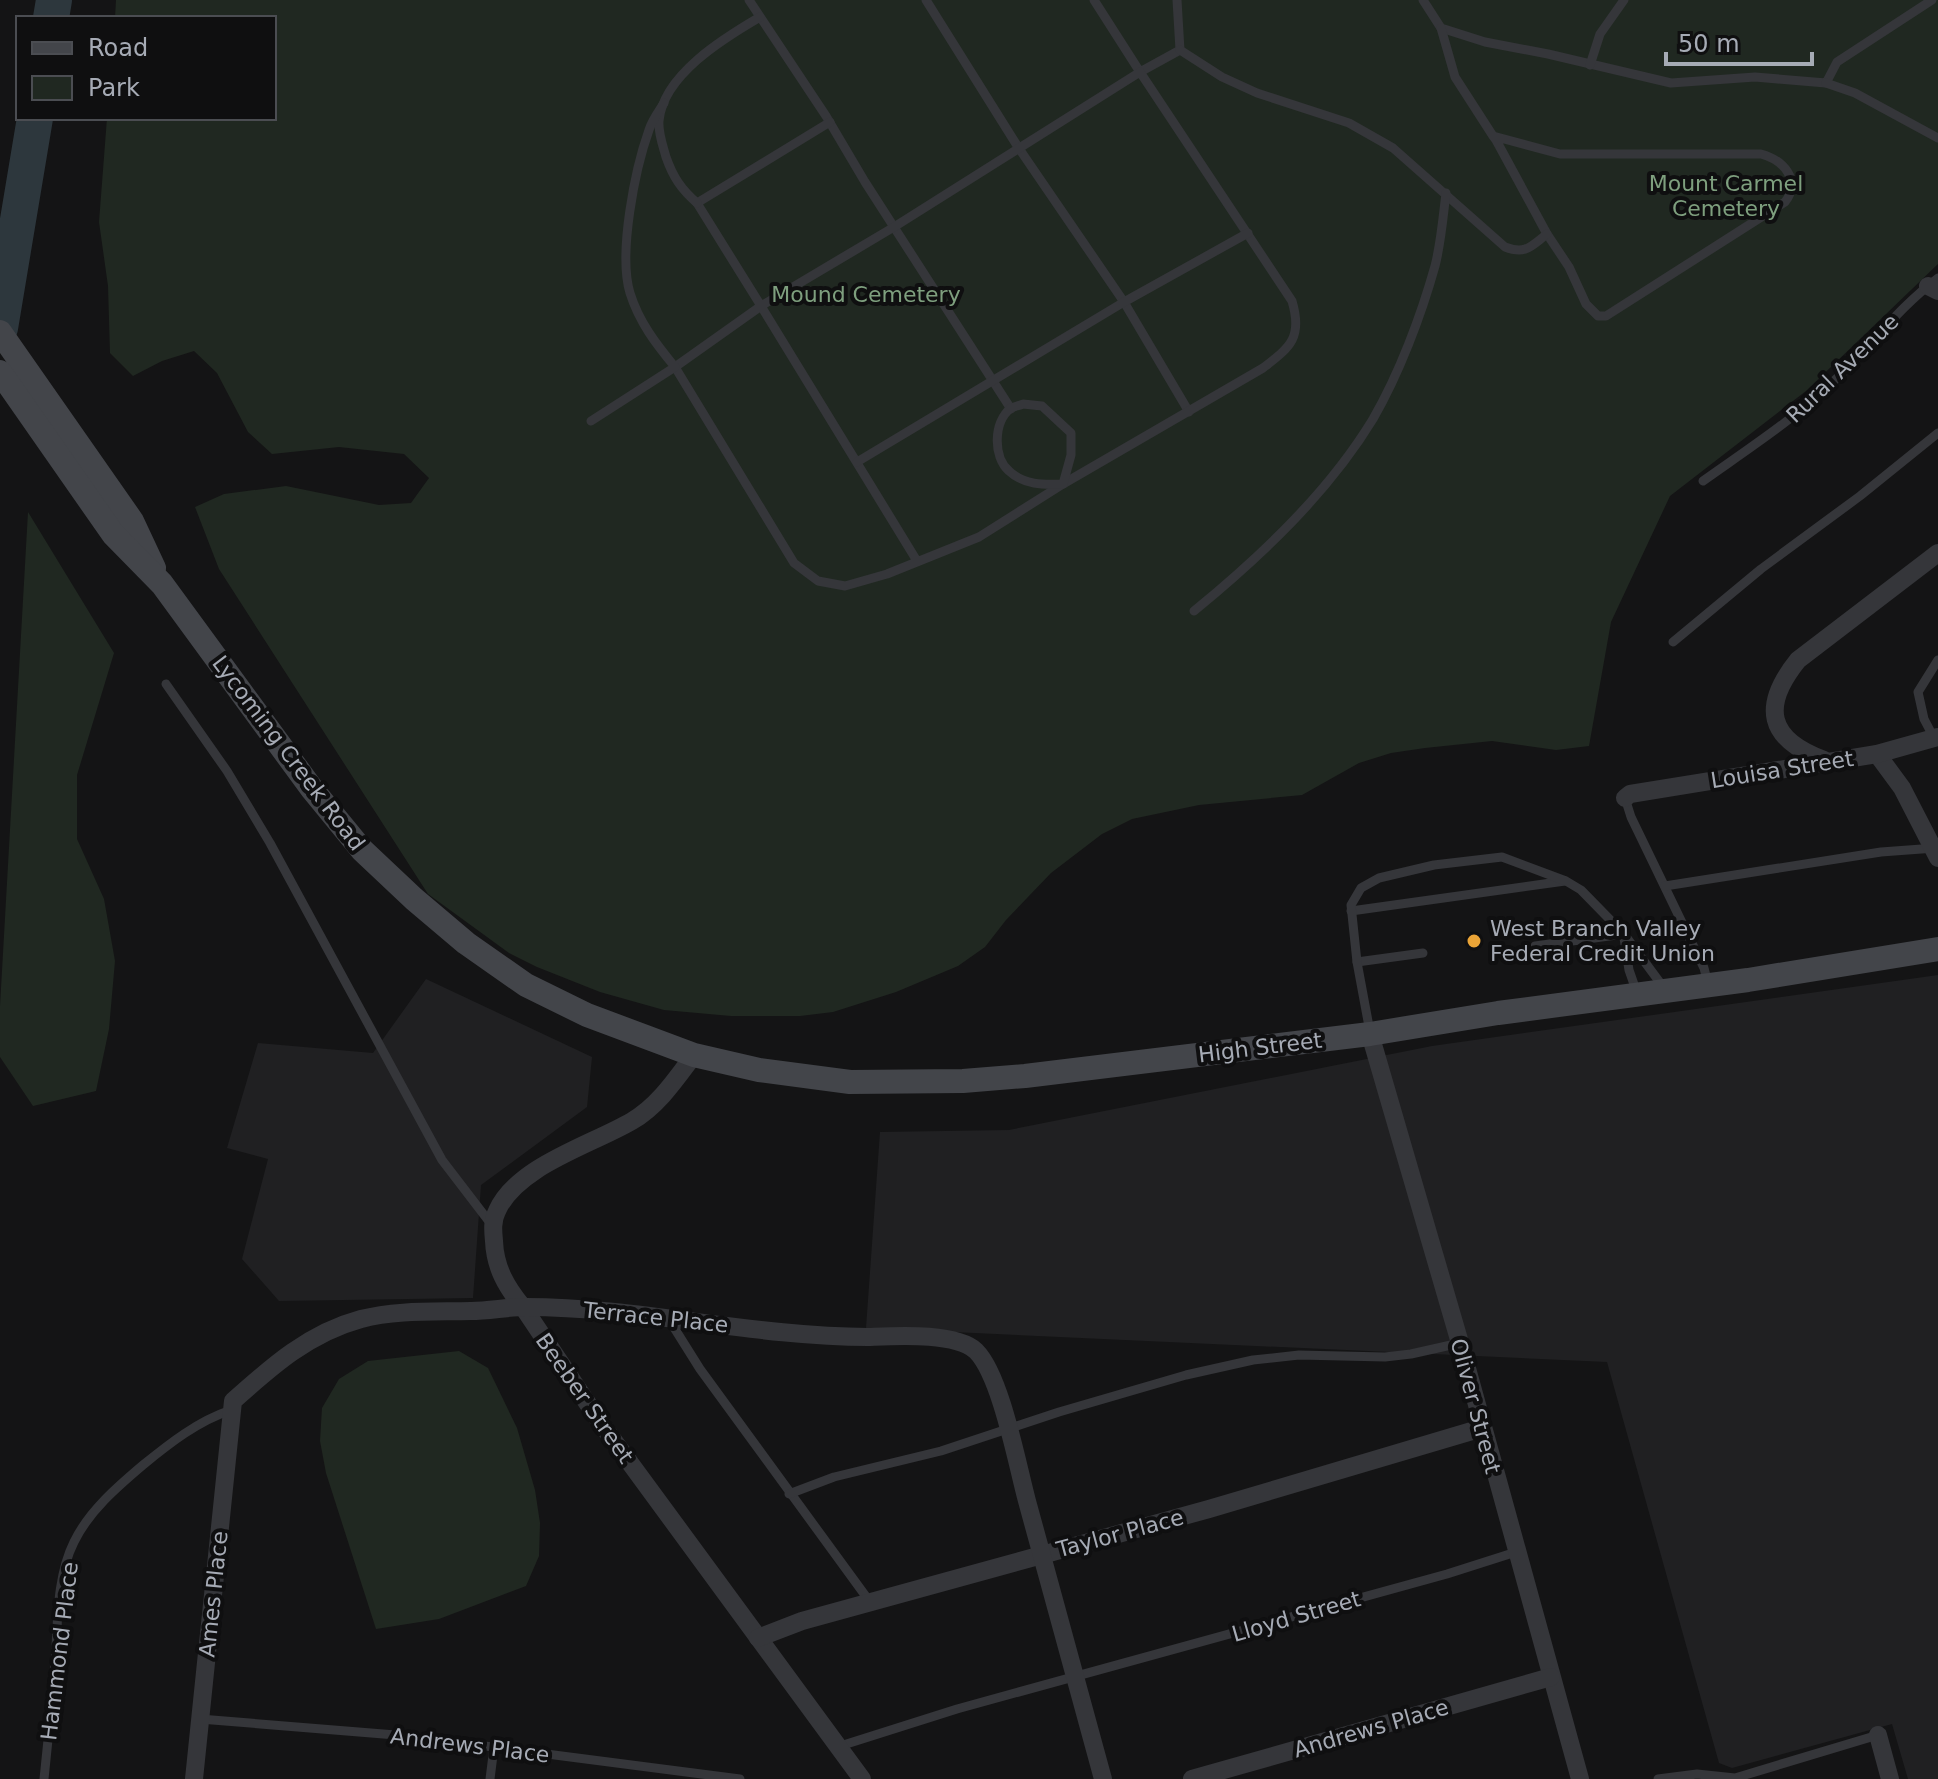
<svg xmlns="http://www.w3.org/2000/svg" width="1938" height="1779" font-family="'DejaVu Sans',sans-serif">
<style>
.built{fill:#202022}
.green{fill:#202821}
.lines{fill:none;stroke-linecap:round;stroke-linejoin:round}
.river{stroke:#2d373d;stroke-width:36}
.lane{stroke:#35363a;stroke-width:9}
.street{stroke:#35363a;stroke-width:18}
.secondary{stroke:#43454a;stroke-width:24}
.poi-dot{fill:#eaa437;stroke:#0f0f10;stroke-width:3}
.labels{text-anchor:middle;stroke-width:8;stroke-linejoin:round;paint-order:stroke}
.park-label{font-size:22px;fill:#7e9f7e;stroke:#0f0f10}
.street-label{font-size:22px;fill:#a6abb5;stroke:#0f0f10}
.poi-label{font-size:22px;fill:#a6abb5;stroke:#0f0f10;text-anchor:start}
</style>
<rect width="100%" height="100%" fill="#141415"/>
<!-- built -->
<g class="built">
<path d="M1938,975V1779H1908L1892,1724L1732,1768L1719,1763L1607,1362L866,1328L880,1132L1009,1130L1432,1046Z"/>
<path d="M426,979L592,1057L587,1107L481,1185L473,1298L279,1301L242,1259L268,1159L227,1148L258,1043L373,1053Z"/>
</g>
<!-- green -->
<g class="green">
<path d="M116,0H1938V264L1806,391L1670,496L1611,622L1589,746L1556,750L1492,741L1425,748L1391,753L1359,763L1302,795L1199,805L1132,819L1102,834L1051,873L1006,920L985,947L958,966L896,992L833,1012L800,1016H731L664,1010L600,992L537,967L509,953L428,894L219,569L195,507L224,494L286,486L379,505L411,503L429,478L404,454L339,447L272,454L248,432L217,373L194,351L162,361L133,376L110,353L108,286L99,222L107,118H274V18H115Z"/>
<path d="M28,512L114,653L77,775V839L104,899L115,961L109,1029L96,1091L33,1106L0,1057V1006Z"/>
<path d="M459,1351L488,1368L517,1428L535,1490L540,1523L539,1556L526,1586L439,1619L376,1629L326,1473L320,1441L322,1408L339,1379L368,1361Z"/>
</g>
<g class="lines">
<!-- river -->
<g class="river">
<path d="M51,18L54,0"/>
<path d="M0,328L35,118"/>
</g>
<!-- lane -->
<g class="lane">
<path d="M749,0L826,116L865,182L1011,409"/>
<path d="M926,0L1018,147L1124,302L1189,412"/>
<path d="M1094,0L1140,72L1180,50L1177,0"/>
<path d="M1423,0L1441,28L1485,42L1548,54L1671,83L1755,77L1826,83L1837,62L1932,0"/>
<path d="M1441,28L1455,77L1493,136L1496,140L1547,234L1569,267L1586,304L1598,316H1606L1785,202C1802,180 1783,160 1761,154H1560L1493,136"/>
<path d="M1180,50L1222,77L1257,93L1349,123L1393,148L1505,247C1526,255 1531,246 1547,234"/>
<path d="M1590,65L1600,34L1624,0"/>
<path d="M1826,83L1855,93L1938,138"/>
<path d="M830,122L697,203L761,306L894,227L1140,72L1292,301C1303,338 1290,347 1263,368L1063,484L979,537L887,574L845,586L818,581L794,563L675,367L761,306L917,561"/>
<path d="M697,203C681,189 673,177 666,157C663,146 658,133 659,121C663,75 724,38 760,17"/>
<path d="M1023,404L1042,406L1071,433V455L1063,484C1043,485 1024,485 1009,471C993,457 993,422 1011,408C1015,406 1019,406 1023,404Z"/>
<path d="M591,421L675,367C656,344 639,322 630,293C618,254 635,169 649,130C652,120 659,111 664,103"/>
<path d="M857,462L1124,302L1248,233"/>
<path d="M1703,481C1748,449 1796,418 1836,379C1871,346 1899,307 1938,278"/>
<path d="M1194,611C1261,556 1328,493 1373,419C1399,374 1421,316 1435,266C1441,243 1443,217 1446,193"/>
<path d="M1673,642L1761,569L1860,496L1938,433"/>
<path d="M166,684L227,771L270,843L442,1160L491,1224"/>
<path d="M1934,738L1924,719L1918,692L1938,660"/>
<path d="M1625,798L1631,817L1704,968L1708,984"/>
<path d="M1665,886L1881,852L1935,848"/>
<path d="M1351,911L1565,881"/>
<path d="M1624,938L1629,970L1637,993"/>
<path d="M1535,946L1624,934"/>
<path d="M1357,962L1423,953"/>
<path d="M1370,1032L1357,962L1351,905L1361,888L1379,878L1434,865L1502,857L1566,881L1581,890L1624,934L1664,988"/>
<path d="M668,1318L700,1369L870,1602"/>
<path d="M789,1494L834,1477L941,1451L1059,1412L1186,1375L1253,1360L1299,1355L1385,1357L1411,1354L1460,1343"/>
<path d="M200,1719L408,1736L740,1779"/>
<path d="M837,1747L957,1709L1447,1574L1516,1552"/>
<path d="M44,1779C48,1740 52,1702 55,1663C58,1624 56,1578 74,1542C89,1511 117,1487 143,1465C170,1443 198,1421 231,1410"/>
<path d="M490,1779L494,1747"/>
<path d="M1658,1779L1697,1774L1735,1778L1878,1735"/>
</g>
<!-- street -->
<g class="street">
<path d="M1928,286L1938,291"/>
<path d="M1877,754L1902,788L1938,858"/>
<path d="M1824,760C1767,739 1761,706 1798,660L1938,553"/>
<path d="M1625,798L1630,794L1877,754L1938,737"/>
<path d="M1370,1034L1460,1343L1580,1779"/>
<path d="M694,1055C676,1079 658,1106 632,1121C591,1145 517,1166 497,1211C492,1221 493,1231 494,1241C495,1267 506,1287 523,1307L600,1422L862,1779"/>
<path d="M758,1638L802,1621L1209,1509L1482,1428"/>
<path d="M1878,1735L1890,1779"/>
<path d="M194,1779L233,1401C272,1366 309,1333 361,1319C396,1310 434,1312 471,1311C489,1311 508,1307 526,1307C641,1307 754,1337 868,1337C895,1336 956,1332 976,1351C1001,1376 1017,1464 1027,1501C1052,1594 1078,1686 1103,1779"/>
<path d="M1192,1779L1551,1677"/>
</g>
<!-- secondary -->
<g class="secondary">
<path d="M0,332L132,521L154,568"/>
<path d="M0,372L113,534L162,584L312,789L362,850L414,899L466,943L526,985L587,1015L694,1055L759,1070L850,1082L963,1081L1025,1076L1370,1034L1498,1013L1748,980L1938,949"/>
</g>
</g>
<!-- markers -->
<circle class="poi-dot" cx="1474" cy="941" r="8"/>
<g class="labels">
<!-- park labels -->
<g class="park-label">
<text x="1726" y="191">Mount Carmel<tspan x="1726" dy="25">Cemetery</tspan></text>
<text x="866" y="302">Mound Cemetery</text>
</g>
<!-- street labels -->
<g class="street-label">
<text transform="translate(1842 368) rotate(-44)" y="8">Rural Avenue</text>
<text transform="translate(289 753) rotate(53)" y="8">Lycoming Creek Road</text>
<text transform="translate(1782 769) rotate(-9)" y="8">Louisa Street</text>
<text transform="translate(1260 1047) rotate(-7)" y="8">High Street</text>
<text transform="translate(656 1317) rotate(6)" y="8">Terrace Place</text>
<text transform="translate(585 1398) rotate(55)" y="8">Beeber Street</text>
<text transform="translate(1476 1406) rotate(75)" y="8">Oliver Street</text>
<text transform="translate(1120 1533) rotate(-15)" y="8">Taylor Place</text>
<text transform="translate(213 1594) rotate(-84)" y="8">Ames Place</text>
<text transform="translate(1296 1616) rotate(-16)" y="8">Lloyd Street</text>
<text transform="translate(59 1651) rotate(-83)" y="8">Hammond Place</text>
<text transform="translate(1371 1728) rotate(-16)" y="8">Andrews Place</text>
<text transform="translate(470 1745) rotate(7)" y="8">Andrews Place</text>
</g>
<!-- poi labels -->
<g class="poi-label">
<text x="1490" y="936">West Branch Valley<tspan x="1490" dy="25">Federal Credit Union</tspan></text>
</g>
</g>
<!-- legend -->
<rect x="16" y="16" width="260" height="104" fill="#0f0f10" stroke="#4b4d52" stroke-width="2"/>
<rect x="32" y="42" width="40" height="12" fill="#43454a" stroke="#4b4d52" stroke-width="2"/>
<text x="88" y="56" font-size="24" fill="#a6abb5">Road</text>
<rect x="32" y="76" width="40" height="24" fill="#202821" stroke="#4b4d52" stroke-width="2"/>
<text x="88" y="96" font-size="24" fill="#a6abb5">Park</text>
<!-- scale -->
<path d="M1666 52v12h146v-12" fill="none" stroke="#a6abb5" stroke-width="4"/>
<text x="1678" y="52" font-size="24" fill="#a6abb5" stroke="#0f0f10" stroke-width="6" paint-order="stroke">50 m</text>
</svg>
